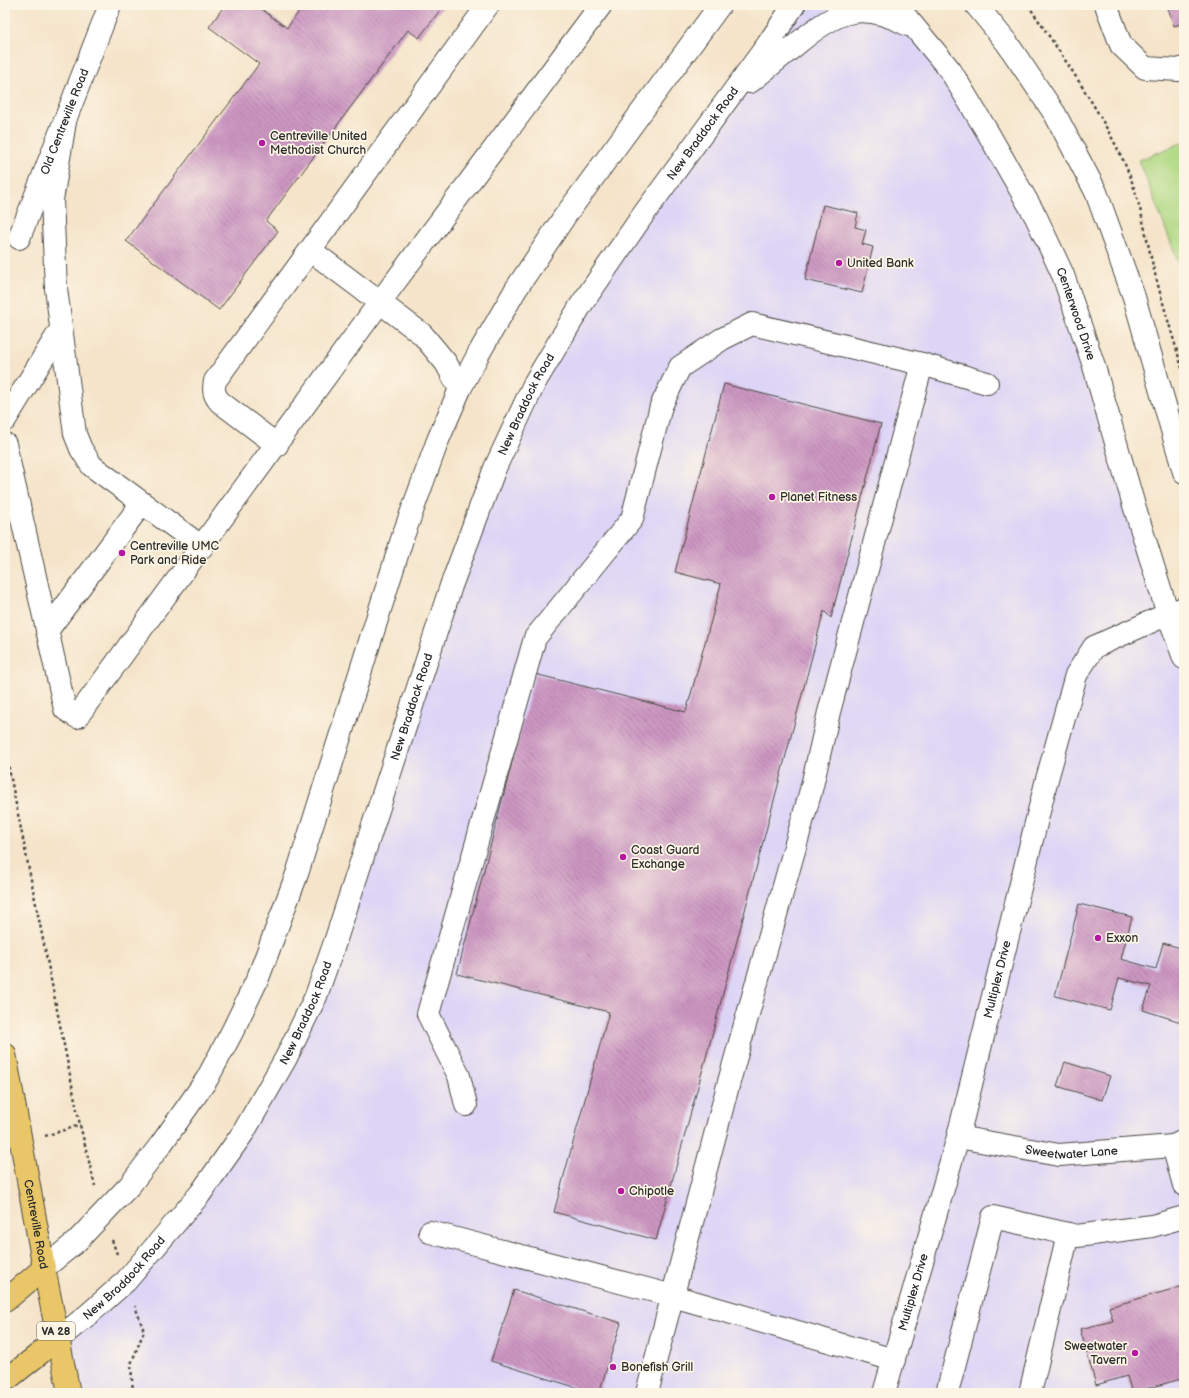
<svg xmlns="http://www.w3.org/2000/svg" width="1189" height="1398" font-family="'Balsamiq Sans',sans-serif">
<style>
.built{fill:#ddd5f6}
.grass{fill:#afd882;stroke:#6d8256}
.building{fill:url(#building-back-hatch)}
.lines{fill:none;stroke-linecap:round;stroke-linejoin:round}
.minor-casing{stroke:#494743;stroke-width:24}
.major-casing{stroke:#494743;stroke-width:24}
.highway-casing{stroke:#494743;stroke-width:24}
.path{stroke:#494743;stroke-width:2.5;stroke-dasharray:3 3;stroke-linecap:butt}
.minor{stroke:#fff;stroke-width:22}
.major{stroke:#e9c769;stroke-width:22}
.highway{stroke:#e9c769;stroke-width:22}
.poi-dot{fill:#b5179e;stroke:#fcf5e5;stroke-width:1.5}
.labels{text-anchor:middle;stroke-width:3.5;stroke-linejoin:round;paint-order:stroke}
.shield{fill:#fcf5e5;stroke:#6a6863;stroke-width:1}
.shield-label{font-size:11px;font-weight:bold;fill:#2b2b2b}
.street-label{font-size:12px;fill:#2b2b2b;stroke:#fcf5e5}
.poi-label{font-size:12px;fill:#2b2b2b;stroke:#fcf5e5;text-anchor:start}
</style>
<defs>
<pattern id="building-back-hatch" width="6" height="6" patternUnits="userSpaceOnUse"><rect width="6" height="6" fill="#cc96c2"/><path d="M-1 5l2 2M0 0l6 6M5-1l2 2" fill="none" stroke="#a67b9e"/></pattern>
</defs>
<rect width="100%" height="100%" fill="#fcf5e5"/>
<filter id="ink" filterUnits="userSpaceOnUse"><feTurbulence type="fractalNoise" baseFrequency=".025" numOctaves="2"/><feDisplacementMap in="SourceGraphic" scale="8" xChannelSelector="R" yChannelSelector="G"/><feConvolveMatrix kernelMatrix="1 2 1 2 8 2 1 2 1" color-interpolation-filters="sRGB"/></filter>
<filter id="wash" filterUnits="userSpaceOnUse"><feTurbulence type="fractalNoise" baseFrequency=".012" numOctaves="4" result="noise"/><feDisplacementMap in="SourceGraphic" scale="16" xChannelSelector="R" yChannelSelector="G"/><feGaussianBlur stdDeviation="0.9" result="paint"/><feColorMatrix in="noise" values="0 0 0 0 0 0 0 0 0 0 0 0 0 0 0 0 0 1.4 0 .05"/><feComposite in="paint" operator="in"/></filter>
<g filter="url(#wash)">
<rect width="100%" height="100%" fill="#f5e4ca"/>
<!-- built -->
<path class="built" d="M790,5H890L950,70L1036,217L1184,658V1393H69L58,1339L160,1243L286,1058L535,382Z"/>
<!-- grass -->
<path class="grass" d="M1184,142V277L1139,160Z"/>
<g id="blocks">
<!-- building -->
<g class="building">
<path d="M225,5H256L287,28L304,5H444L419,38L408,30L266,221L278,231L219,310L126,241L259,64L209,27Z"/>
<path d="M1167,5H1184V23L1174,26Z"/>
<path d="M823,205L858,213L855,227L866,230L862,244L873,247L862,293L805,280Z"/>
<path d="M724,384L881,424L831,618L824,611L711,1039L656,1240L554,1212L609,1012L457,974L535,674L686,712L721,584L675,572Z"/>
<path d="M1079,904L1132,917L1121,959L1156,969L1163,943L1184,949V1023L1143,1010L1151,986L1119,978L1110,1010L1055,996Z"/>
<path d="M1065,1062L1110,1076L1102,1100L1057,1086Z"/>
<path d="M1184,1286V1378L1132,1393L1127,1376L1096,1385L1080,1329L1113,1321L1109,1307Z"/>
<path d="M514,1290L621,1323L599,1393H594L491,1361Z"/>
</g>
</g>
</g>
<g filter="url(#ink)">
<use href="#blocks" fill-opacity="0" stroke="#494743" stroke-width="1"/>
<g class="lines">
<defs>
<g id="minor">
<path id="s1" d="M894,5L906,17L950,70L988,133L1036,217L1063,275L1093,363L1133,502L1168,614L1184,658"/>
<path d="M976,5L1007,43L1055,114L1096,192L1134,297L1184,472"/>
<path d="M1106,5L1121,45L1145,68L1179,70L1184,68"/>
<path d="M750,82C766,69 782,56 798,43C836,11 861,0 908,25"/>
<path d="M65,122L52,200L56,288L75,434L81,449L92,466L202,547"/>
<path id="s2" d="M19,238L110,5"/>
<path d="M310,250L422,334L446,363L460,389"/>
<path d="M922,364L987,383"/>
<path d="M5,420L61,329"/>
<path d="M5,444L65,709L77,717L380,302L601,5"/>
<path d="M277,445L220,402C214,395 213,391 215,381L488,5"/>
<path d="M47,631L142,503"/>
<path d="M466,1105L459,1076L428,1014L535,638L632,519L661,406L680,367L722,339L752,324L922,364L829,712L811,790L730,1078L647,1393"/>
<path id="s3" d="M958,1137L1059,1155L1173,1146L1184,1141"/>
<path d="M1173,1146L1184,1185"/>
<path d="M430,1232L673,1296L894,1360"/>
<path d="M44,1268L76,1242L130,1185L162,1143L207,1079L232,1032L258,978L297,874L403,536L438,440L460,389L479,353L516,289L565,216L720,5"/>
<path id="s4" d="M58,1339L90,1313L126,1281L200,1194L243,1133L286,1058L316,996L335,942L451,586L495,468L535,382L581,305L643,215L768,44L794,5"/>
<path id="s5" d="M884,1393L958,1137L1047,779L1076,675L1094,647L1168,614L1184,608"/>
<path d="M947,1393L993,1217L1077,1236L1152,1226L1184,1217"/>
<path d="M1030,1393L1068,1234"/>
</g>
<g id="major">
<path d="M5,1301L44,1268"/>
<path d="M5,1381L58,1339"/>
</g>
<g id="highway">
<path id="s6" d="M5,1054L44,1268L69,1393"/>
</g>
</defs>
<!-- minor casing -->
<use href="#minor" class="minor-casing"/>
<!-- major casing -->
<use href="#major" class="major-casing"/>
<!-- highway casing -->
<use href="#highway" class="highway-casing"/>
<!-- path -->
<g class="path">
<path d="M1028,5C1062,55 1098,107 1124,162C1140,197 1145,233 1154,270C1163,305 1174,340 1184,375"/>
<path d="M5,749L80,1125L95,1186"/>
<path d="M45,1136L80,1125"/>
<path d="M112,1240L117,1254"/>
<path d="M133,1393L131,1364L144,1331L135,1306"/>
</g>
<!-- minor -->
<use href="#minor" class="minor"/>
<!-- major -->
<use href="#major" class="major"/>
<!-- highway -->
<use href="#highway" class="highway"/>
</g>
</g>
<!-- markers -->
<g class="poi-dot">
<circle cx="262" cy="143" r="4"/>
<circle cx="839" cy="263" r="4"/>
<circle cx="772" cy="497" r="4"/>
<circle cx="122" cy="553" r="4"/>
<circle cx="623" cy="857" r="4"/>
<circle cx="1098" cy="938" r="4"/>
<circle cx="621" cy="1191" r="4"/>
<circle cx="1135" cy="1353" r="4"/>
<circle cx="613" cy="1367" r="4"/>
</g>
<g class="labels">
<!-- shield labels -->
<rect class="shield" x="37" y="1322" width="38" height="18" rx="3"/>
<g class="shield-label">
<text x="56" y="1335">VA 28</text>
</g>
<!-- street labels -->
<g class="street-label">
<text dy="4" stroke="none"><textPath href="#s2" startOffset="125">Old Centreville Road</textPath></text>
<text dy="4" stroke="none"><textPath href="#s4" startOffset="1386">New Braddock Road</textPath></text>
<text dy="4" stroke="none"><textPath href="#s1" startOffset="361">Centerwood Drive</textPath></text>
<text dy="4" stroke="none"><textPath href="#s4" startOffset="1062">New Braddock Road</textPath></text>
<text dy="4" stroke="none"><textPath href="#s4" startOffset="738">New Braddock Road</textPath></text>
<text dy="4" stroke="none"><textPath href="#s5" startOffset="429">Multiplex Drive</textPath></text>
<text dy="4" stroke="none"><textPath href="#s4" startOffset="414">New Braddock Road</textPath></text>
<text dy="4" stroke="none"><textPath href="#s3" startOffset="115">Sweetwater Lane</textPath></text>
<text dy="4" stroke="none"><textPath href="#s6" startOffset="173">Centreville Road</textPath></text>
<text dy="4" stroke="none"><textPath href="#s4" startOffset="90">New Braddock Road</textPath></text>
<text dy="4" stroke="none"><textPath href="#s5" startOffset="105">Multiplex Drive</textPath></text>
</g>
<!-- poi labels -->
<g class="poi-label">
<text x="270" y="140">Centreville United<tspan x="270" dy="14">Methodist Church</tspan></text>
<text x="847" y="267">United Bank</text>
<text x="780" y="501">Planet Fitness</text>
<text x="130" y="550">Centreville UMC<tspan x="130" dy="14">Park and Ride</tspan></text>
<text x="631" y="854">Coast Guard<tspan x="631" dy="14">Exchange</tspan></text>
<text x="1106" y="942">Exxon</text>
<text x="629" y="1195">Chipotle</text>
<text x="1127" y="1350" text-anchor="end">Sweetwater<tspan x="1127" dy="14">Tavern</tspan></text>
<text x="621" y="1371">Bonefish Grill</text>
</g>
</g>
<!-- margin -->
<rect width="1189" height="1398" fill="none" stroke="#fcf5e5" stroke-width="20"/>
</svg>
